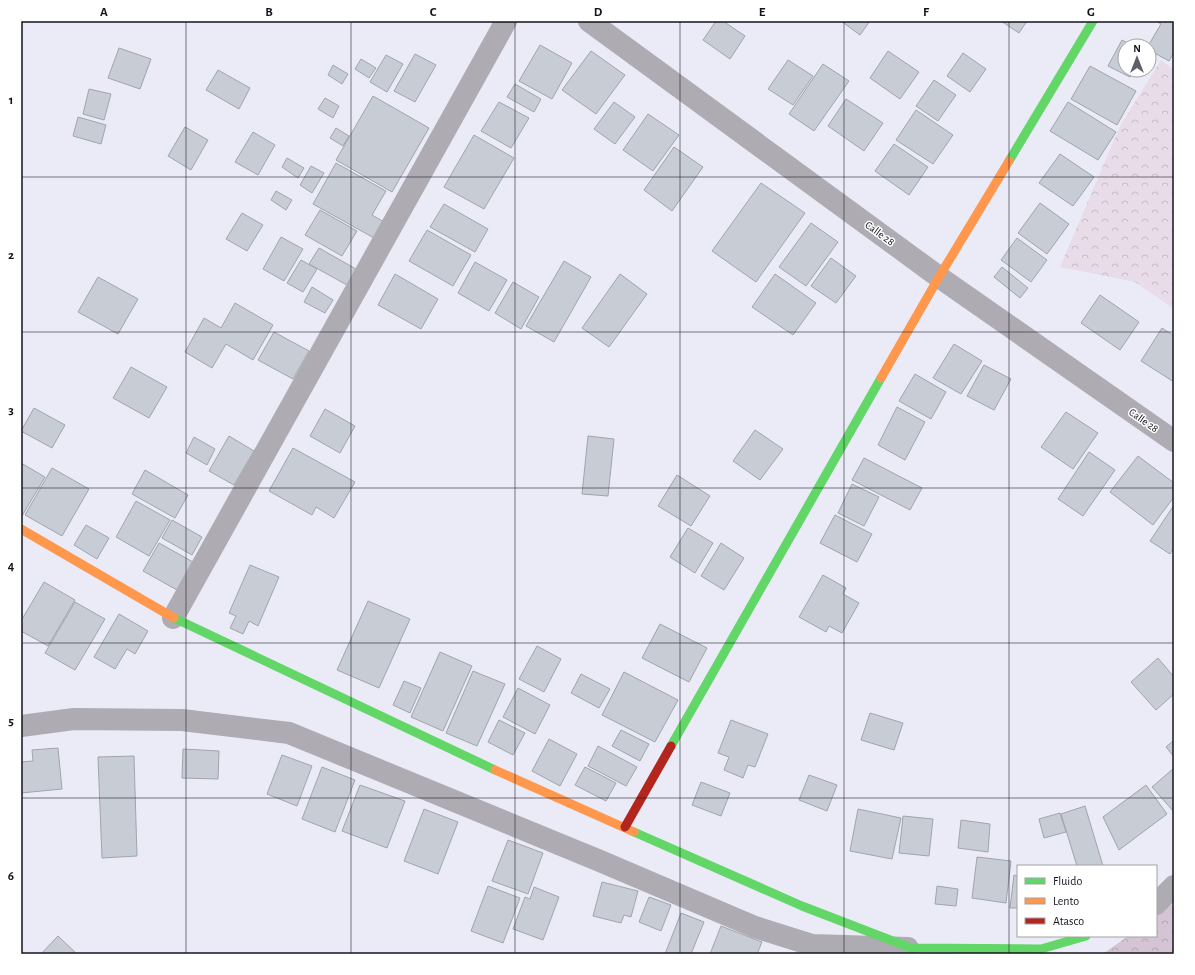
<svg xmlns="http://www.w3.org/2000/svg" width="1195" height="975" font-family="'Alegreya Sans',sans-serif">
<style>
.forest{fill:url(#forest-crowns)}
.park{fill:url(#park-crowns)}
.building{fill:#c7ccd5;stroke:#a0a4ad}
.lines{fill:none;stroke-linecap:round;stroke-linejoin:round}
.street{stroke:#aeabb2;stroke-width:22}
.fast{stroke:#63d668;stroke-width:9}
.slow{stroke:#ff974d;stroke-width:9}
.jam{stroke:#b3261e;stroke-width:9}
.grid{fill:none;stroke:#13141d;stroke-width:1;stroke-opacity:0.55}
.labels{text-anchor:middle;stroke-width:3;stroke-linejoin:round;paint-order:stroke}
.street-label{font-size:11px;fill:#13141d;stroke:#fff}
.neatline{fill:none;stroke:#13141d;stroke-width:1.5}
.grid-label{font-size:13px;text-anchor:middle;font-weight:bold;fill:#13141d}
</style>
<defs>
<pattern id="forest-crowns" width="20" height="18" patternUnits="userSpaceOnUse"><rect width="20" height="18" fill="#d5c5d4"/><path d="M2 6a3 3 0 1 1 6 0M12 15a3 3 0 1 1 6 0" fill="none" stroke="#b6a8b6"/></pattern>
<pattern id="park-crowns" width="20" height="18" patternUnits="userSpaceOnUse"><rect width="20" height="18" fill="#e8dce9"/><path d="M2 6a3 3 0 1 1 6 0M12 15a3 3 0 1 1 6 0" fill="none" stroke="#c6bcc7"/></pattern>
</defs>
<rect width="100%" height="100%" fill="#eaebf7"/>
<!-- forest -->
<path class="forest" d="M1174,903V954H1103L1128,936H1156V916Z"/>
<!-- park -->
<path class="park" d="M1161,60L1174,70V309L1135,282L1060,267L1120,126Z"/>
<!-- building -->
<g class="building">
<path d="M716,21H723L745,36L730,59L703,40Z"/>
<path d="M841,21H870L860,35Z"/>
<path d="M1001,21H1027L1019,33Z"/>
<path d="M1156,21H1174V52L1169,61L1149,50V46H1148L1161,24Z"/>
<path d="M1122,40L1133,46H1125V70H1134L1130,77L1108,66Z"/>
<path d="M540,45L572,63L552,99L519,81Z"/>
<path d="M119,48L151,59L140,89L108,78Z"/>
<path d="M591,51L625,75L596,114L562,90Z"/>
<path d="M888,51L919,72L900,99L870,78Z"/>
<path d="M963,53L986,69L970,92L947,76Z"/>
<path d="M415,54L436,65L415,102L394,91Z"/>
<path d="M386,55L403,64L387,92L370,82Z"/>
<path d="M361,59L376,68L369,78L355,69Z"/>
<path d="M788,60L813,76L793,105L768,89Z"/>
<path d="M823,64L849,81L814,131L789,114Z"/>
<path d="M333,65L348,74L342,84L328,75Z"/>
<path d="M1090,66L1136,91L1117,125L1071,99Z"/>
<path d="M218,70L250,88L239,109L206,90Z"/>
<path d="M934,80L956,95L938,121L916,106Z"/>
<path d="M515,84L541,99L534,112L507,97Z"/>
<path d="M89,89L111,94L104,120L83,114Z"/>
<path d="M373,96L429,128L392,192L336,160Z"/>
<path d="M325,98L339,106L333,118L318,109Z"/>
<path d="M846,99L883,123L864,151L828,126Z"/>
<path d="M499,102L529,118L511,148L481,131Z"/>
<path d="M614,102L635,117L615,144L594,129Z"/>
<path d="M1068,102L1116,132L1098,160L1050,131Z"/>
<path d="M916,110L953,135L933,164L896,140Z"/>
<path d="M648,114L679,135L653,171L623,150Z"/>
<path d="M78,117L106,125L101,144L73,136Z"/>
<path d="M185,127L208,140L191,170L168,156Z"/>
<path d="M336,128L349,136L343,146L330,138Z"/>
<path d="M253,132L275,145L258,175L235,162Z"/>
<path d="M474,135L514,158L484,209L444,187Z"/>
<path d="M894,144L928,167L909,195L875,171Z"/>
<path d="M674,147L703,167L672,211L644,190Z"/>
<path d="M1060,154L1094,177L1073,206L1039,183Z"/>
<path d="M287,158L304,168L298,178L282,167Z"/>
<path d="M336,163L386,191L372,215L384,222L374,238L313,204Z"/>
<path d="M311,166L324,173L312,193L300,185Z"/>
<path d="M761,183L805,213L756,282L712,251Z"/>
<path d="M276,191L292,200L286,210L271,200Z"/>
<path d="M1040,203L1069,224L1047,254L1018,233Z"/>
<path d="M444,204L488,229L475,252L430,227Z"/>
<path d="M320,210L357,231L342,256L305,235Z"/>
<path d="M242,213L263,225L247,251L226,239Z"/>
<path d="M811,223L838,242L806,286L779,267Z"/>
<path d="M427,230L471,255L453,286L409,261Z"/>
<path d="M281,237L303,249L284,281L263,269Z"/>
<path d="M1017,238L1047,260L1031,282L1001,260Z"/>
<path d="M319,248L356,269L347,285L309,264Z"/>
<path d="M831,258L856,276L836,303L811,286Z"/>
<path d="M301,260L317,269L303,292L287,283Z"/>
<path d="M564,261L591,277L554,342L526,326Z"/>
<path d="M475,262L507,280L489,311L458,293Z"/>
<path d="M1002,267L1028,288L1020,298L994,277Z"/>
<path d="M395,274L438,299L421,329L378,305Z"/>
<path d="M620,274L647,294L609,347L582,328Z"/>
<path d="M775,274L816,303L793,335L752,307Z"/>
<path d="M98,277L138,299L118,334L78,312Z"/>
<path d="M513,282L539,297L521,329L495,313Z"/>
<path d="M312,287L333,300L325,313L304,302Z"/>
<path d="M1100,295L1139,322L1120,350L1081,323Z"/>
<path d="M235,303L273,325L253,360L226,344L212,368L185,352L204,318L221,328Z"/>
<path d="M1162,328L1174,336V382L1141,361Z"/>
<path d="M274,332L309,351L293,379L258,360Z"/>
<path d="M954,344L982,361L961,394L933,378Z"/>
<path d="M984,365L1011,379L994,410L967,396Z"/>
<path d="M131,367L167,387L149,418L113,398Z"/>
<path d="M915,374L946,392L931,419L899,401Z"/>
<path d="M897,407L925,422L905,460L878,445Z"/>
<path d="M34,408L65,425L52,448L21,431Z"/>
<path d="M325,409L355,426L340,453L310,436Z"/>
<path d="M1066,412L1098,433L1073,469L1041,447Z"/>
<path d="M755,430L783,449L760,480L733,461Z"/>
<path d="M229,436L254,451L234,485L209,471Z"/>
<path d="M588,436L614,439L608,496L582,494Z"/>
<path d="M194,437L215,449L207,465L186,453Z"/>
<path d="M293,448L355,482L334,518L316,507L312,515L269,491Z"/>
<path d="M1089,452L1115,470L1083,516L1058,499Z"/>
<path d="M1138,456L1174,483V497L1153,525L1110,492Z"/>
<path d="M864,458L922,488L910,510L852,480Z"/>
<path d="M21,463L45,477L22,516L21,515Z"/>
<path d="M52,468L89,489L62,536L25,515Z"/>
<path d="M145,470L188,495L175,518L132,494Z"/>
<path d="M677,475L710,496L691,526L658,506Z"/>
<path d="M852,484L879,497L864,526L838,513Z"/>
<path d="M136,501L170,520L149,556L116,537Z"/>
<path d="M1174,505V548L1170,554L1150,541Z"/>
<path d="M835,515L872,534L857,562L820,543Z"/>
<path d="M172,520L202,537L192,555L162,538Z"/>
<path d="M86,525L109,538L97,559L74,545Z"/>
<path d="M688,528L713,543L695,573L670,557Z"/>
<path d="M159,543L193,562L177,590L143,571Z"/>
<path d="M721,543L744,558L724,590L701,576Z"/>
<path d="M250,565L279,577L258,626L249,621L243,634L230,628L236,616L229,613Z"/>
<path d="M823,575L846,588L843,594L859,603L842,633L829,626L826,632L799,617Z"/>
<path d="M44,582L75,600L48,646L21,631V621Z"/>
<path d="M368,601L410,619L379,688L337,670Z"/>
<path d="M75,602L105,619L75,670L45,653Z"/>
<path d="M119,614L148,631L135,654L127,649L115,669L94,657Z"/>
<path d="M660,624L707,648L689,682L642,658Z"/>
<path d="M537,646L561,659L544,692L519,679Z"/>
<path d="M440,652L472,666L443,731L411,717Z"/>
<path d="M1158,658L1174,677V694L1156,710L1131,682Z"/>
<path d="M473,671L505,684L477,746L446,733Z"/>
<path d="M624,672L678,700L655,742L602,715Z"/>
<path d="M581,674L610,689L599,708L571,693Z"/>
<path d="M404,681L421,688L410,713L393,705Z"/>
<path d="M518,688L550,705L535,734L503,717Z"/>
<path d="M870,713L903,723L894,750L861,740Z"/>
<path d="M499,720L525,733L513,755L488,742Z"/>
<path d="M731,720L768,734L755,767L748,765L743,778L724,770L729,757L718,753Z"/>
<path d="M621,730L649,744L640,761L612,746Z"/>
<path d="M549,739L577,754L560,786L532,771Z"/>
<path d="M1174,740V757L1166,747Z"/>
<path d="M598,746L637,767L626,786L588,766Z"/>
<path d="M58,748L62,789L21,793V762L33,761L32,750Z"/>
<path d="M183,749L219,751L218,779L182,778Z"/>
<path d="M282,755L312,766L297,806L267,794Z"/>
<path d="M134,756L137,856L102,858L98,757Z"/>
<path d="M322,767L355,780L335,832L302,819Z"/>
<path d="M585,767L616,783L606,801L575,785Z"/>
<path d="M1174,768V812L1152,787Z"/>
<path d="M809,775L837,785L827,811L799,800Z"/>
<path d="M701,782L730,793L721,816L692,805Z"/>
<path d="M360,785L405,801L387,848L342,831Z"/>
<path d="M1146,785L1167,814L1119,850L1103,817Z"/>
<path d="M1085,806L1103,866H1077L1061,814Z"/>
<path d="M424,809L458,822L438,874L404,861Z"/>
<path d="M858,809L901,818L892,859L850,851Z"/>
<path d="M1060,813L1066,832L1044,838L1039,819Z"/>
<path d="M903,816L933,819L929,856L899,853Z"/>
<path d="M961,820L990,824L988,852L958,848Z"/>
<path d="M508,840L543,853L528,894L492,881Z"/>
<path d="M977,857L1011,861L1006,903L972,898Z"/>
<path d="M1014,875L1018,876V908H1010Z"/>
<path d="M602,882L638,891L631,917L624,915L621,923L593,916Z"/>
<path d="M488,886L520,898L503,943L471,931Z"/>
<path d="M937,886L958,889L956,906L935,904Z"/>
<path d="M534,887L559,897L543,940L513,929L525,897L530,899Z"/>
<path d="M649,897L671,905L661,931L639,922Z"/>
<path d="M681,913L704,922L691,954H665Z"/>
<path d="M721,926L762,942L757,954H710Z"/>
<path d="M58,936L77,954H41Z"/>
</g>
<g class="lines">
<!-- street -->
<g class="street">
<path d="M589,21L939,277L1174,441"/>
<path d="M173,618L506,21"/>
<path d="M21,726L74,719L182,720L289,733L600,861L755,927L812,945L908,948"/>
<path d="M1156,904L1174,886"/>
</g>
<!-- fast -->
<g class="fast">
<path d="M1009,161L1093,21"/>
<path d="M174,618L495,770"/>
<path d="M671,746L881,378"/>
<path d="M634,832L802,906L911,948L1041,949L1086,936"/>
</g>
<!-- slow -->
<g class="slow">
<path d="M881,378L939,277L1009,161"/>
<path d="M21,529L174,618"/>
<path d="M495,770L634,832"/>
</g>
<!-- jam -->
<path class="jam" d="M625,827L671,746"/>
</g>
<!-- grid -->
<path class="grid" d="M186,21V954M351,21V954M515,21V954M680,21V954M844,21V954M1009,21V954M21,177H1174M21,332H1174M21,488H1174M21,643H1174M21,798H1174"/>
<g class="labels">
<!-- street labels -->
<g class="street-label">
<text transform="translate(880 233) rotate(36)" y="4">Calle 28</text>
<text transform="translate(1144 420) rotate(35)" y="4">Calle 28</text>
</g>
</g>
<!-- border -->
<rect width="1195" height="975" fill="none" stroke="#ffffff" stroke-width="44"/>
<!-- legend -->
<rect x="1017" y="865" width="140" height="72" fill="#ffffff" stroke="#a1a1a5"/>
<rect x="1025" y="878" width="20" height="6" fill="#63d668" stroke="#a1a1a5"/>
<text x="1053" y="885" font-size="12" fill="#13141d">Fluido</text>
<rect x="1025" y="898" width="20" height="6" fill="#ff974d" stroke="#a1a1a5"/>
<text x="1053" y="905" font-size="12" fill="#13141d">Lento</text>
<rect x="1025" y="918" width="20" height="6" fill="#b3261e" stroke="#a1a1a5"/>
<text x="1053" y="925" font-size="12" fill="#13141d">Atasco</text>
<!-- north arrow -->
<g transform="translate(1137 58)"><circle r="19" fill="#ffffff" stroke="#a1a1a5"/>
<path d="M0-3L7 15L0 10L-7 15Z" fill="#5e5f69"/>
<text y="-6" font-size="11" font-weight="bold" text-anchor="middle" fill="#13141d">N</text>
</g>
<rect x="22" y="22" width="1151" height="931" class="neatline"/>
<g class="grid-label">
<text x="104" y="16">A</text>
<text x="269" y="16">B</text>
<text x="433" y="16">C</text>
<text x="598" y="16">D</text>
<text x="762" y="16">E</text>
<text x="926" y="16">F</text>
<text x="1091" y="16">G</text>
<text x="11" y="104">1</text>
<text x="11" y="259">2</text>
<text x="11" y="414">3</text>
<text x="11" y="570">4</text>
<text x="11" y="725">5</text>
<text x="11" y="880">6</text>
</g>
</svg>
